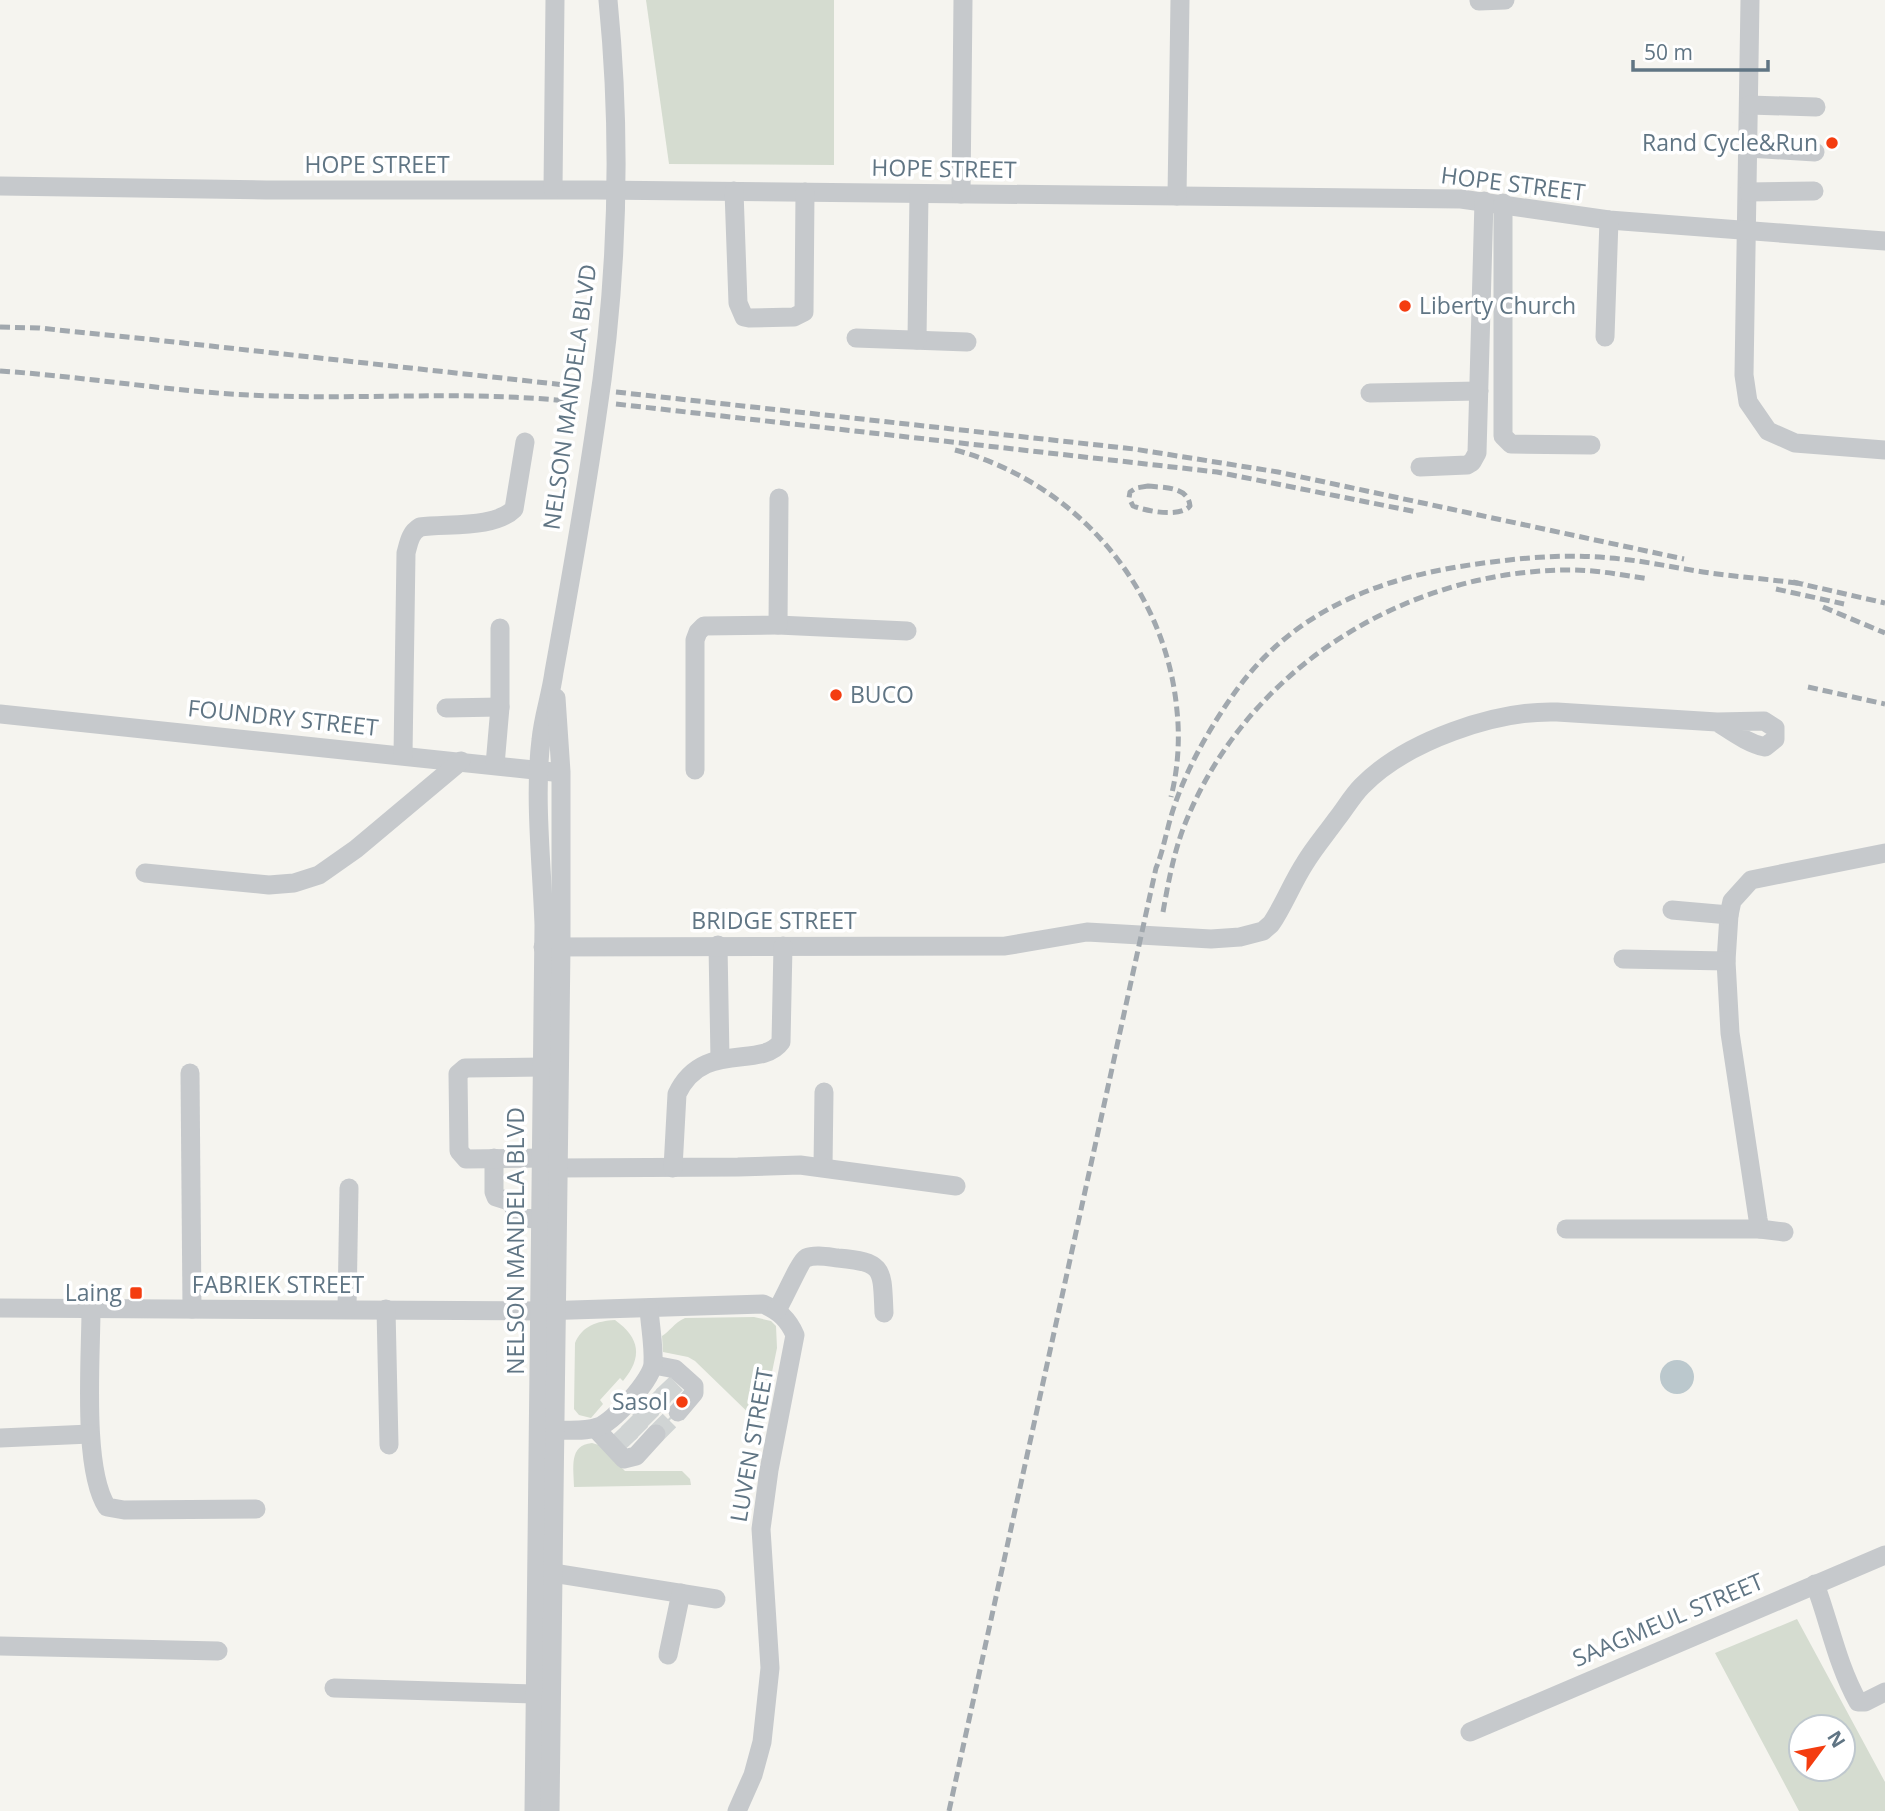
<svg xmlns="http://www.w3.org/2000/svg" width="1885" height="1811" font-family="'Open Sans',sans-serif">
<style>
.green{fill:#d5dcd0;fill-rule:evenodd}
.water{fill:#bbc8cd}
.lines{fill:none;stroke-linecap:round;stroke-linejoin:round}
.minor-tunnel{stroke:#d0d4d4;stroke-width:19;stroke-dasharray:19 10;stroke-linecap:butt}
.minor{stroke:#c6c9cc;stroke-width:19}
.rail{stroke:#a1a8ae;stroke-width:5;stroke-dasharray:10 5;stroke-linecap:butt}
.poi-dot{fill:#f43d10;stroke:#fff;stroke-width:2.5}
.labels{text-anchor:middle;stroke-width:7;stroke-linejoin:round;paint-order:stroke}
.poi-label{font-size:23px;fill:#607584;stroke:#fff;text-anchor:end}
.street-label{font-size:23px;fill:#607584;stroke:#fff}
</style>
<rect width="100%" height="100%" fill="#f5f4ef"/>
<!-- green -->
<g class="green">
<path d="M646,0H834V165L669,164Z"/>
<path d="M754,1317L771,1321L776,1326L777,1348L761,1425L695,1361L688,1357L663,1352L662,1336C669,1332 674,1323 685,1318Z"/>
<path d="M615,1320C640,1338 643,1357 623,1381L620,1378L600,1400L603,1404L591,1418L579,1415L574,1409L575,1343C582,1326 597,1321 615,1320Z"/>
<path d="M592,1443L599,1445L625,1471H682L690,1479L691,1485L574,1487C574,1469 568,1445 592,1443Z"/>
<path d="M1797,1619L1885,1782V1811H1799L1715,1653ZM1801,1727H1843V1769H1801Z"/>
</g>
<!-- water -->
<circle class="water" cx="1677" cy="1377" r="17"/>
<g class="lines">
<!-- minor-tunnel -->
<g class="minor-tunnel">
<path d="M663,1383L678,1399"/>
<path d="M651,1395L673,1417"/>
<path d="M639,1408L660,1429"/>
<path d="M628,1420L642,1434"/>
<path d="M618,1430L631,1444"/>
<path d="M656,1434L678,1412"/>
</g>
<!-- minor -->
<g class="minor">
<path d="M1750,0L1744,375L1748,402L1768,431L1795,443L1885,450"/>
<path d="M1479,1L1505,0"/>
<path d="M1749,105L1816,107"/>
<path d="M1748,148L1815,152"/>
<path d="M0,186L266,190H597L1461,199L1609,220L1885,241"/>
<path d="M553,189L555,0"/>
<path d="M734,191L738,303L744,317L749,318L794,317L804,312L805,192"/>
<path d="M1748,192L1814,191"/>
<path d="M961,194L963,0"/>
<path d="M1177,196L1180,0"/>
<path d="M1503,203V436L1511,444L1591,445"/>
<path d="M1605,337L1609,220"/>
<path d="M856,338L967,342"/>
<path d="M917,340L919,194"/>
<path d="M1370,393L1479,391"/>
<path d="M1420,467L1467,465L1472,462L1477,453L1484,201"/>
<path d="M778,625L907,631"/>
<path d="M446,708L500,707"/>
<path d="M0,714L553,772"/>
<path d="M403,755L406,553C409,542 410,533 420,527C446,523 494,529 514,509L525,442"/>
<path d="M495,765L500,707V628"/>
<path d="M695,770V640L698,632L704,626L778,625L779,498"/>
<path d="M145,873L269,885L294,883L319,875L356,849L461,761"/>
<path d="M1672,910L1729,915L1726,961L1730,1033L1758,1219L1760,1229L1784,1232"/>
<path d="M1729,915L1732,901L1751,880L1885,853"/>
<path d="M718,945L720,1059"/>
<path d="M543,947L1005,946L1087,932L1211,939L1240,937L1263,931L1271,924C1284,905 1292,883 1305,863C1314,848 1326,834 1336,820C1345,809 1352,796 1362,786C1406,741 1496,710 1557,712L1717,722L1764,721L1775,728V739L1765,747C1747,743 1733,732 1717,722"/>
<path d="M1623,959L1726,961"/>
<path d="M190,1073L192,1309"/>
<path d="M494,1158V1192L496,1197L512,1202L517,1218L540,1219"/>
<path d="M541,1158L466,1159L459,1151L458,1074L465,1068L542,1067"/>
<path d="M823,1167L824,1092"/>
<path d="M558,1168L738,1167L800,1165L956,1186"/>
<path d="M673,1168L677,1094C703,1039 761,1070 781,1042L783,946"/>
<path d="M1566,1229H1760"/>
<path d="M0,1308L540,1311L763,1304C779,1311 788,1319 795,1335L769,1470L761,1529L770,1668L762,1742L753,1775L737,1811"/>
<path d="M91,1309C91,1358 82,1469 107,1507L124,1510L256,1509"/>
<path d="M347,1309L349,1188"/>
<path d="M386,1309L389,1445"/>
<path d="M777,1310C783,1301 800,1261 806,1258C815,1254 829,1257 838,1258C885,1262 882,1269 884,1313"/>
<path d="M654,1365L675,1369L694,1386V1393L678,1412"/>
<path d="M595,1428L624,1459L636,1456L656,1434"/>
<path d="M554,1430C568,1430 584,1432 598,1427C613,1422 653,1379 653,1363C654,1345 650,1326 649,1308"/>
<path d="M0,1438L90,1434"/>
<path d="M553,1573L716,1599"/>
<path d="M1815,1584C1830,1624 1837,1664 1858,1702H1865L1885,1692"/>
<path d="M0,1646L218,1651"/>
<path d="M668,1655L681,1593"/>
<path d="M334,1688L535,1694"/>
<path d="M1470,1732L1885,1555"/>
<path d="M534,1811L544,925C542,867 534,797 541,740C543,717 551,695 554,672C569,589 584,505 596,422C618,281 622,142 608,0"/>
<path d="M550,1811L561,947V772L556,698"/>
</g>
<!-- rail -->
<g class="rail">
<path d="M0,327L39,328L156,340L574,386"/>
<path d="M0,371C92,377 183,394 275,396C372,399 470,391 567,401"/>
<path d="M616,392L1134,449L1278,472L1684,559"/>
<path d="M616,404L1217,472L1417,512"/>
<path d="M955,450C1075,482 1166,587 1177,711C1180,739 1178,769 1171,797"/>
<path d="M1148,486C1164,488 1188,486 1190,506C1180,518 1146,511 1133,506L1129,498L1130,492L1136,488Z"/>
<path d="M1793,582L1885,603"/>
<path d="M1776,589L1844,604"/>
<path d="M1823,607L1885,633"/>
<path d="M1808,687L1885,704"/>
<path d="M1163,912C1168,884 1173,856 1183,829C1243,671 1404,570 1570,570C1597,570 1623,575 1649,579"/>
<path d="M949,1811L1156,868C1164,849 1167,827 1174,807C1187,768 1209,729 1233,695C1295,606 1389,574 1492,562C1531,557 1570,554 1609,558C1640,560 1671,567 1703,572C1736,577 1770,579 1803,584"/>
</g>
</g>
<!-- markers -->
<g class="poi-dot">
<circle cx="1832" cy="143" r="7"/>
<circle cx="1405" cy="306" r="7"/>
<circle cx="836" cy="695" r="7"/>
<rect x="129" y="1286" width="14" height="14" rx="3.5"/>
<circle cx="682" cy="1402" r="7"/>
</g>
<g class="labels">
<!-- poi labels -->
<g class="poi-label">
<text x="1818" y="151">Rand Cycle&amp;Run</text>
<text x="1419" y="314" text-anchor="start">Liberty Church</text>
<text x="850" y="703" text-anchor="start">BUCO</text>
<text x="122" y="1301">Laing</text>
<text x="668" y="1410">Sasol</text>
</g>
<!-- street labels -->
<g class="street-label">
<text x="377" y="173">HOPE STREET</text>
<text transform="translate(944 169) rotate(1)" y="8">HOPE STREET</text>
<text transform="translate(1513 184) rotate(7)" y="8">HOPE STREET</text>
<text transform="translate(570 397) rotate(-82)" y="8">NELSON MANDELA BLVD</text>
<text transform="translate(283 718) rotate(6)" y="8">FOUNDRY STREET</text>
<text x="774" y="929">BRIDGE STREET</text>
<text transform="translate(516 1241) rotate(-90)" y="8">NELSON MANDELA BLVD</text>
<text x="278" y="1293">FABRIEK STREET</text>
<text transform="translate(752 1445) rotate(-80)" y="8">LUVEN STREET</text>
<text transform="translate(1668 1620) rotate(-23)" y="8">SAAGMEUL STREET</text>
</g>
</g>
<!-- north arrow -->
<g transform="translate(1822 1748) rotate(58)"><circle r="33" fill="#ffffff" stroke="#bfc8ce" stroke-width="2"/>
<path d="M0-5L12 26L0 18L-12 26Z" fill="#f43d10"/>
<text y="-10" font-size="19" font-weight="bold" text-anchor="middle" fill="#607584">N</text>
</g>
<!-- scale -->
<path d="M1633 60v10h135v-10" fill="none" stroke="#607584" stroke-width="3.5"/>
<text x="1644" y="60" font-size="21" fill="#607584" stroke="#ffffff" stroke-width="5" paint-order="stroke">50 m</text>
</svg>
